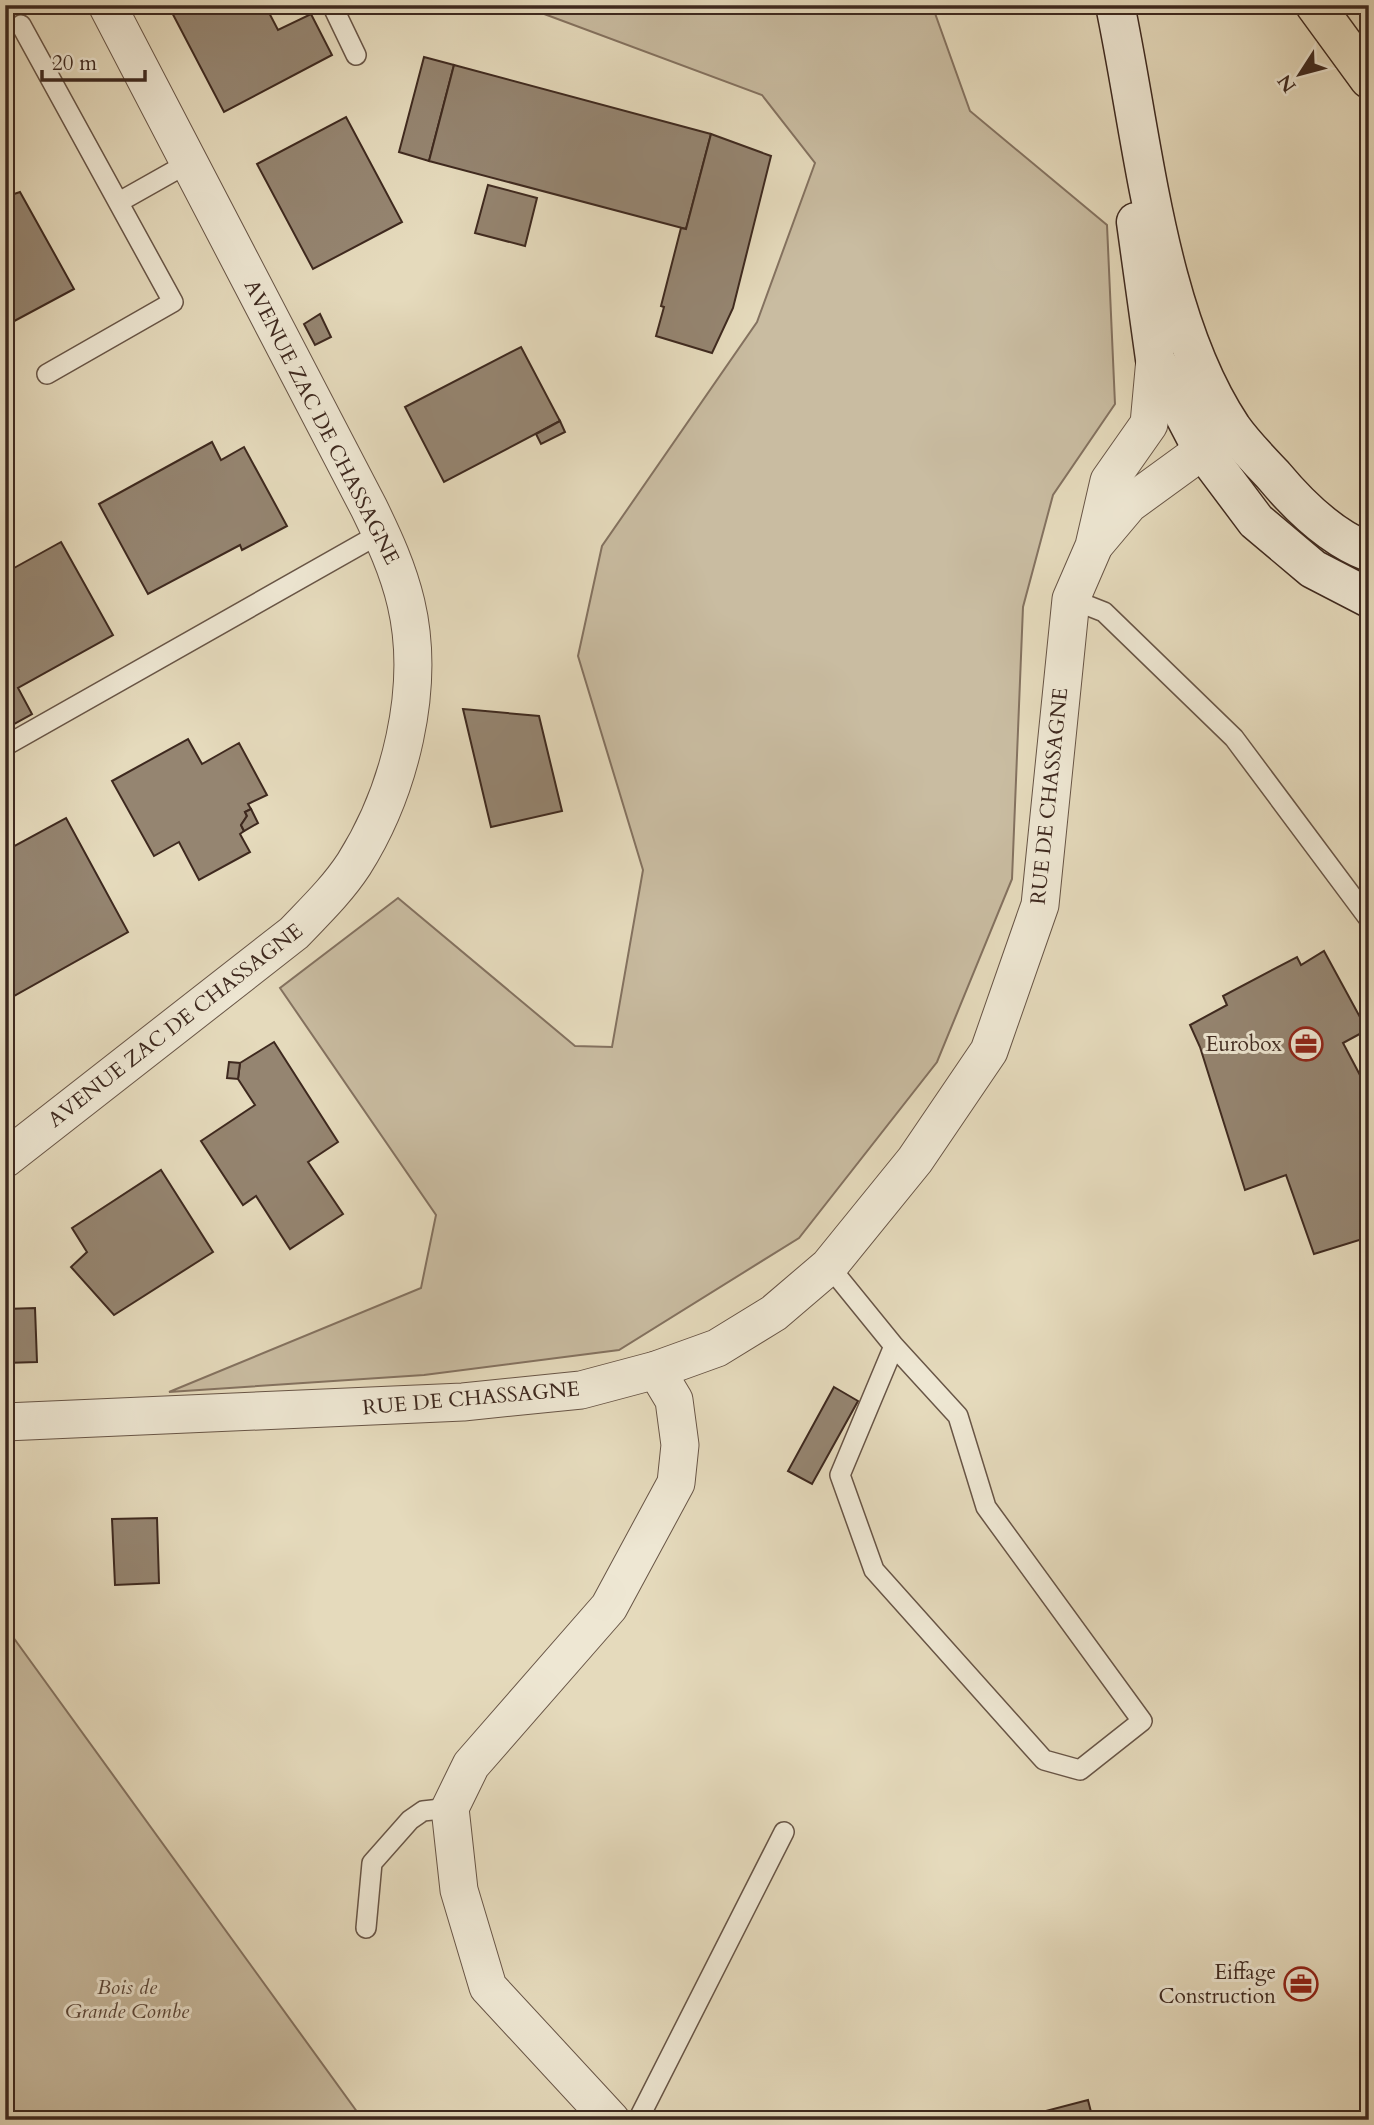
<svg xmlns="http://www.w3.org/2000/svg" width="1374" height="2125" font-family="Cardo,serif">
<style>
.green{fill:#c9bca1;stroke:#847260;stroke-width:2}
.building{fill:#958571;stroke:#3e291f;stroke-width:2}
.lines{fill:none;stroke-linecap:round;stroke-linejoin:round}
.lane-casing{stroke:#685546;stroke-width:22}
.street-casing{stroke:#685546;stroke-width:39}
.secondary-casing{stroke:#3e291f;stroke-width:41}
.highway-casing{stroke:#3e291f;stroke-width:41}
.lane{stroke:#eee7d3;stroke-width:19}
.street{stroke:#eee7d3;stroke-width:37}
.secondary{stroke:#eee7d3;stroke-width:38}
.highway{stroke:#e5dabc;stroke-width:38}
.labels{text-anchor:middle;stroke-width:6;stroke-linejoin:round;paint-order:stroke}
.street-label{font-size:21px;fill:#3e291f;stroke:#eee7d3}
.poi-label{font-size:21px;fill:#3e291f;stroke:#eee7d3;text-anchor:end}
.park-label{font-size:21px;font-style:italic;fill:#5a4639;stroke:#eee7d3}
</style>
<rect width="100%" height="100%" fill="#e5dabc"/>
<filter id="stains"><feTurbulence type="fractalNoise" baseFrequency=".00286" numOctaves="4"/><feColorMatrix values="0 0 0 0 .2 0 0 0 0 .09 0 0 0 0 .02 0 0 0 .5 -.17"/></filter>
<radialGradient id="worn" r=".72"><stop offset=".6" stop-color="#630" stop-opacity="0"/><stop offset="1" stop-color="#630" stop-opacity=".3"/></radialGradient>
<!-- green -->
<g class="green">
<path d="M520,5H932L970,111L1107,225L1115,404L1053,495L1023,607L1012,879L937,1062L799,1238L619,1350L424,1375L169,1392L421,1288L436,1215L280,988L398,898L575,1046L612,1047L643,870L578,656L602,546L757,322L815,163L762,95Z"/>
<path d="M5,1626L363,2120H5Z"/>
</g>
<!-- building -->
<g class="building">
<path d="M168,5H265L278,30L311,14L332,55L224,112Z"/>
<path d="M424,57L454,65L429,161L399,152Z"/>
<path d="M454,65L711,134L686,229L429,161Z"/>
<path d="M346,117L402,222L313,269L257,164Z"/>
<path d="M711,134L771,156L733,308L712,353L656,336L664,307L661,306L681,228L686,229Z"/>
<path d="M488,185L537,198L525,246L475,233Z"/>
<path d="M20,192L74,289L5,326V197Z"/>
<path d="M320,314L331,337L315,345L304,324Z"/>
<path d="M521,347L560,421L444,482L405,407Z"/>
<path d="M560,421L565,432L541,444L536,434Z"/>
<path d="M212,442L221,460L244,447L287,526L242,550L240,545L148,594L99,504Z"/>
<path d="M61,542L113,635L18,688L32,714L5,729V573Z"/>
<path d="M463,709L539,716L562,811L491,827Z"/>
<path d="M188,739L202,764L239,743L267,795L248,804L251,809L245,812L247,816L241,825L244,831L240,834L250,852L199,880L179,842L154,856L112,781Z"/>
<path d="M251,809L258,823L244,831L241,825L247,816L245,812Z"/>
<path d="M66,818L128,932L5,1001V851Z"/>
<path d="M1324,951L1367,1030L1343,1043L1361,1077L1369,1075V1237L1314,1254L1286,1175L1245,1190L1200,1047L1190,1025L1227,1005L1223,996L1297,957L1301,965Z"/>
<path d="M274,1042L338,1142L308,1162L343,1214L290,1249L256,1196L243,1205L201,1141L255,1105L238,1079L240,1063Z"/>
<path d="M229,1062L240,1063L238,1079L227,1078Z"/>
<path d="M161,1170L213,1252L114,1315L71,1267L87,1252L72,1228Z"/>
<path d="M35,1308L37,1362L5,1363V1309Z"/>
<path d="M834,1387L858,1401L812,1484L788,1471Z"/>
<path d="M157,1518L159,1583L115,1585L112,1519Z"/>
<path d="M1088,2100L1093,2120H1011Z"/>
</g>
<g class="lines">
<defs>
<g id="lane">
<path d="M332,5L356,55"/>
<path d="M21,25L173,302L47,374"/>
<path d="M119,202L190,162"/>
<path d="M1071,599L1104,612L1234,738L1369,919"/>
<path d="M5,746L381,533"/>
<path d="M829,1266L894,1346L958,1416L986,1507L1142,1721L1080,1770L1044,1760L874,1570L840,1475L894,1346"/>
<path d="M366,1928L372,1863L410,1820L423,1811L450,1808"/>
<path d="M638,2120L784,1832"/>
</g>
<g id="street">
<path d="M1097,542L1129,504L1228,432"/>
<path d="M5,1159L294,933C315,911 337,890 354,864C400,791 426,688 406,603C398,569 384,539 369,508L107,5"/>
<path d="M5,1422L463,1402L581,1390L656,1370L717,1348L774,1313L829,1266L915,1160L989,1051L1040,905L1071,599L1094,546L1109,481L1149,424L1155,359"/>
<path d="M611,2120L488,1987L459,1890L450,1808L471,1765L609,1607L676,1483L680,1445L674,1400L656,1370"/>
</g>
<g id="secondary">
<path d="M1115,5C1143,137 1157,316 1232,428C1244,445 1260,461 1274,476C1299,506 1332,538 1369,552"/>
<path d="M1136,222L1155,359L1202,449L1256,521L1313,569L1369,598"/>
</g>
<path id="highway" d="M1315,5L1369,79"/>
</defs>
<!-- lane casing -->
<use href="#lane" class="lane-casing"/>
<!-- street casing -->
<use href="#street" class="street-casing"/>
<!-- secondary casing -->
<use href="#secondary" class="secondary-casing"/>
<!-- highway casing -->
<use href="#highway" class="highway-casing"/>
<!-- lane -->
<use href="#lane" class="lane"/>
<!-- street -->
<use href="#street" class="street"/>
<!-- secondary -->
<use href="#secondary" class="secondary"/>
<!-- highway -->
<use href="#highway" class="highway"/>
</g>
<!-- icons -->
<defs>
<symbol id="office-ring" viewBox="-11 -11 22 22"><circle r="9.5" fill="#eee7d3" stroke="#8f2418" stroke-width="1.5"/><path d="M-6-3h4V-5.5h4V-3h4V5H-6ZM-1-4.5V-3h2v-1.5ZM-6 0V1H6V0Z" fill="#8f2418"/></symbol>
</defs>
<g fill-rule="evenodd">
<use href="#office-ring" x="1287" y="1025" width="38" height="38"/>
<use href="#office-ring" x="1282" y="1965" width="38" height="38"/>
</g>
<g class="labels">
<!-- street labels -->
<g class="street-label">
<text transform="translate(322 422) rotate(63)" y="7">AVENUE ZAC DE CHASSAGNE</text>
<text transform="translate(1049 796) rotate(-84)" y="7">RUE DE CHASSAGNE</text>
<text transform="translate(175 1025) rotate(-38)" y="7">AVENUE ZAC DE CHASSAGNE</text>
<text transform="translate(471 1398) rotate(-5)" y="7">RUE DE CHASSAGNE</text>
</g>
<!-- poi labels -->
<g class="poi-label">
<text x="1282" y="1051">Eurobox</text>
<text x="1276" y="1979">Eiffage<tspan x="1276" dy="24">Construction</tspan></text>
</g>
<!-- park labels -->
<g class="park-label">
<text x="127" y="1994">Bois de<tspan x="127" dy="24">Grande Combe</tspan></text>
</g>
</g>
<!-- margin -->
<rect width="1374" height="2125" fill="none" stroke="#e5dabc" stroke-width="28"/>
<rect x="7" y="7" width="1360" height="2111" fill="none" stroke="#3e291f" stroke-width="3.5"/>
<rect x="14" y="14" width="1346" height="2097" fill="none" stroke="#3e291f" stroke-width="2"/>
<!-- north arrow -->
<g transform="translate(1300 74) rotate(234)" stroke="#eee7d3" stroke-width="5" paint-order="stroke">
<path d="M0-5L12 26L0 18L-12 26Z" fill="#3e291f"/>
<text y="-10" font-size="19" font-weight="bold" text-anchor="middle" fill="#3e291f">N</text>
</g>
<!-- scale -->
<path d="M42 70v10h103v-10" fill="none" stroke="#3e291f" stroke-width="3.5"/>
<text x="52" y="70" font-size="21" fill="#3e291f" stroke="#eee7d3" stroke-width="5" paint-order="stroke">20 m</text>
<rect width="100%" height="100%" filter="url(#stains)"/>
<rect width="100%" height="100%" fill="url(#worn)"/>
</svg>
